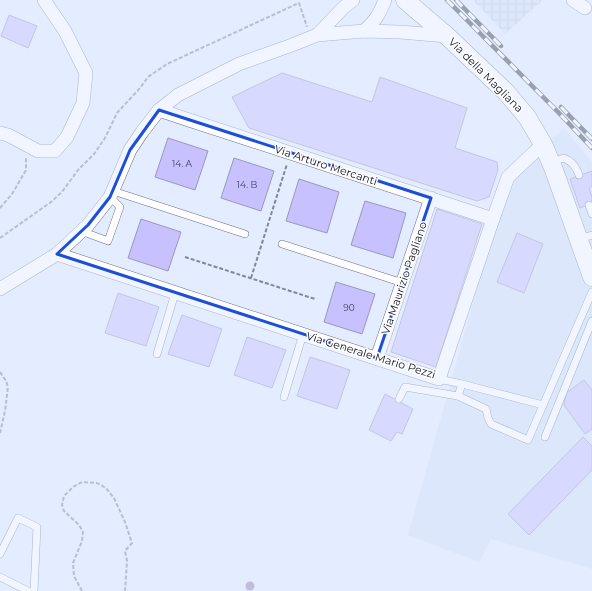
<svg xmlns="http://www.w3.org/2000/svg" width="592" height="591" font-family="Montserrat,sans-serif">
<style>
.built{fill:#d6dff6}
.industrial{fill:url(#industrial-grid)}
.building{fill:#c7c2ff;stroke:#9a98b6}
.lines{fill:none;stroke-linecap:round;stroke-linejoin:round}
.lane-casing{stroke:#66718c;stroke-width:8}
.street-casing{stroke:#66718c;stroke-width:14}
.secondary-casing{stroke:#66718c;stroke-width:19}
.path{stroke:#818896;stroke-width:2;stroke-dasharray:4 2;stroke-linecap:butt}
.lane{stroke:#fff;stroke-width:7}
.street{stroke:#fff;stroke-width:13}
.secondary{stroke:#fff;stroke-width:18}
.rail-casing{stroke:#3e434f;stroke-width:4.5}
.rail{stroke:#fff;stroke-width:3;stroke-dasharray:9;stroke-linecap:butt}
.tree{fill:#9582af}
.marked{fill:none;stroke:#1d4ed8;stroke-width:3;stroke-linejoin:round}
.labels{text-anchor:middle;stroke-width:3;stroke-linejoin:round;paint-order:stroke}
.number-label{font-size:9px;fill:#3e4056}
.street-label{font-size:11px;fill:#10141e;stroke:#fff}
</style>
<defs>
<pattern id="industrial-grid" width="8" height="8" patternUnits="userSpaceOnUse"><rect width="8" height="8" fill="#d6dff6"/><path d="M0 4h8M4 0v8" fill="none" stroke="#b7bed2"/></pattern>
</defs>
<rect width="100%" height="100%" fill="#e4ecff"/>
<!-- built -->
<path class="built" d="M564,128L592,162V569L491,539L479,562L408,535L497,217L509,178Z"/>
<!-- industrial -->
<path class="industrial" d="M473,0H543L505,34Z"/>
<!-- building -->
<g class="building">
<path d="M9,15L37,26L28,48L1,36Z"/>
<path d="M282,73L372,102L380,77L467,108L455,148L497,162L498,170L489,197L477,201L249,128L232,97Z"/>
<path d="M168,138L208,151L195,190L155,177Z"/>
<path d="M234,158L274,171L261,211L221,198Z"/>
<path d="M592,171V186L589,188L592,197V203L580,208L570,179Z"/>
<path d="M299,179L339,192L327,233L286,221Z"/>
<path d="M365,201L406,213L393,258L351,245Z"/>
<path d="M437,209L482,224L436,367L391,352Z"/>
<path d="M141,219L181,232L168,271L128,258Z"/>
<path d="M517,233L543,244L524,293L497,282Z"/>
<path d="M336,282L375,294L362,334L324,322Z"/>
<path d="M118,293L159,307L146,346L105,333Z"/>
<path d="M182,315L222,329L209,367L168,354Z"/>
<path d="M247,337L286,350L272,388L234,375Z"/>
<path d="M310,357L350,370L337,409L297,396Z"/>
<path d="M584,380L592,390V429L585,434L564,405L566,393Z"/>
<path d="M385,394L413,409L402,434L397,432L391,441L369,430Z"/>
<path d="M583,437L592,446V470L529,535L508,514Z"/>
</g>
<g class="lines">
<defs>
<g id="lane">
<path d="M551,162L564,158C573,162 576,167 579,175"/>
<path d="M113,191L245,234"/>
<path d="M589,205L592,214"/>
<path d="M81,231L108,241L120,207L110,197"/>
<path d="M579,239L592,235"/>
<path d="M282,244L403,283"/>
<path d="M157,354L175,293"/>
<path d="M439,379L462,384L543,405"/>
<path d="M462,384L458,396L486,409L488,418L491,424L528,440L592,292"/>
<path d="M284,397L303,334"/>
<path d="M399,399L405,387L458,396"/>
<path d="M545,437L592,321"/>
<path d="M0,554L18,518L37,527L34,591"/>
<path d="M0,577L28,591"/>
</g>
<g id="street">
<path d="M573,0L585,8"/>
<path d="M364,31C376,20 379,15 385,0"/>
<path d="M317,35L344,7L353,0"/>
<path d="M159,110L192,121L493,219"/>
<path d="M0,133L8,135L38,151H55L67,137L83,103L86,73L65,31L44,0"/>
<path d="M57,254L439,379L493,219L508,177L543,144"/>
<path d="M0,289L57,254L88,225L110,197L130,150L142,132L159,110L178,95L239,64L292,45L317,35L364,31L400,32L447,36"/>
<path d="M377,358L431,198"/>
</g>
<path id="secondary" d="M405,0L447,36L506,92L527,117L543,144L554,170L592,277"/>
</defs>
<!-- lane casing -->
<use href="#lane" class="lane-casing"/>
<!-- street casing -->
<use href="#street" class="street-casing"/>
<!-- secondary casing -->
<use href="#secondary" class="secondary-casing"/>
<!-- path -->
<g class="path">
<path d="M0,208L12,194L26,170V158"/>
<path d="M0,238L51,202L62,192L78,170L94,154L105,138L117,113L140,88L148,77L167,64L249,26L299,3L307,27"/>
<path d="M185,257L315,299"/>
<path d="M251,278L287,164"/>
<path d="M0,372L6,381L8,387L5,411L0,433"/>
<path d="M82,591L74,576L73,563L82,541L83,532L79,525L64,511L62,505L64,496L73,487L82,482L97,483L106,488L114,498L125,522L132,543L125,551L127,561L125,591"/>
</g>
<!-- lane -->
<use href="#lane" class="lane"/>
<!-- street -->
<use href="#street" class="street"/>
<!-- secondary -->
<use href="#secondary" class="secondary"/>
<defs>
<g id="rail">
<path d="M447,0L558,112L592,148"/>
<path d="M456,0L501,46"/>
<path d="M561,107L592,139"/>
</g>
</defs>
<!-- rail casing -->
<use href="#rail" class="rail-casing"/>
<!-- rail -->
<use href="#rail" class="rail"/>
</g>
<!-- trees -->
<circle class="tree" cx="250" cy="586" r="4.5"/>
<!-- marked area -->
<path d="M0 0H592V591H0ZM159,110L431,198L377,358L57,254L88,225L110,197L130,150Z" fill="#e4ecff" fill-opacity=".55" fill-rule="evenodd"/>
<path class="marked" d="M159,110L431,198L377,358L57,254L88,225L110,197L130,150Z"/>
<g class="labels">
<!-- number labels -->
<g class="number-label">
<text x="182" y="167">14. A</text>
<text x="247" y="188">14. B</text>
<text x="349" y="311">90</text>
</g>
<!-- street labels -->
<g class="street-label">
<text transform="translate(486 75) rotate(45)" y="4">Via della Magliana</text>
<text transform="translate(326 165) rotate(18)" y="4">Via Arturo Mercanti</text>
<text transform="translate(404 278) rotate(-71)" y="4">Via Maurizio Pagliano</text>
<text transform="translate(371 355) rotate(17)" y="4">Via Generale Mario Pezzi</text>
</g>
</g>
</svg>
